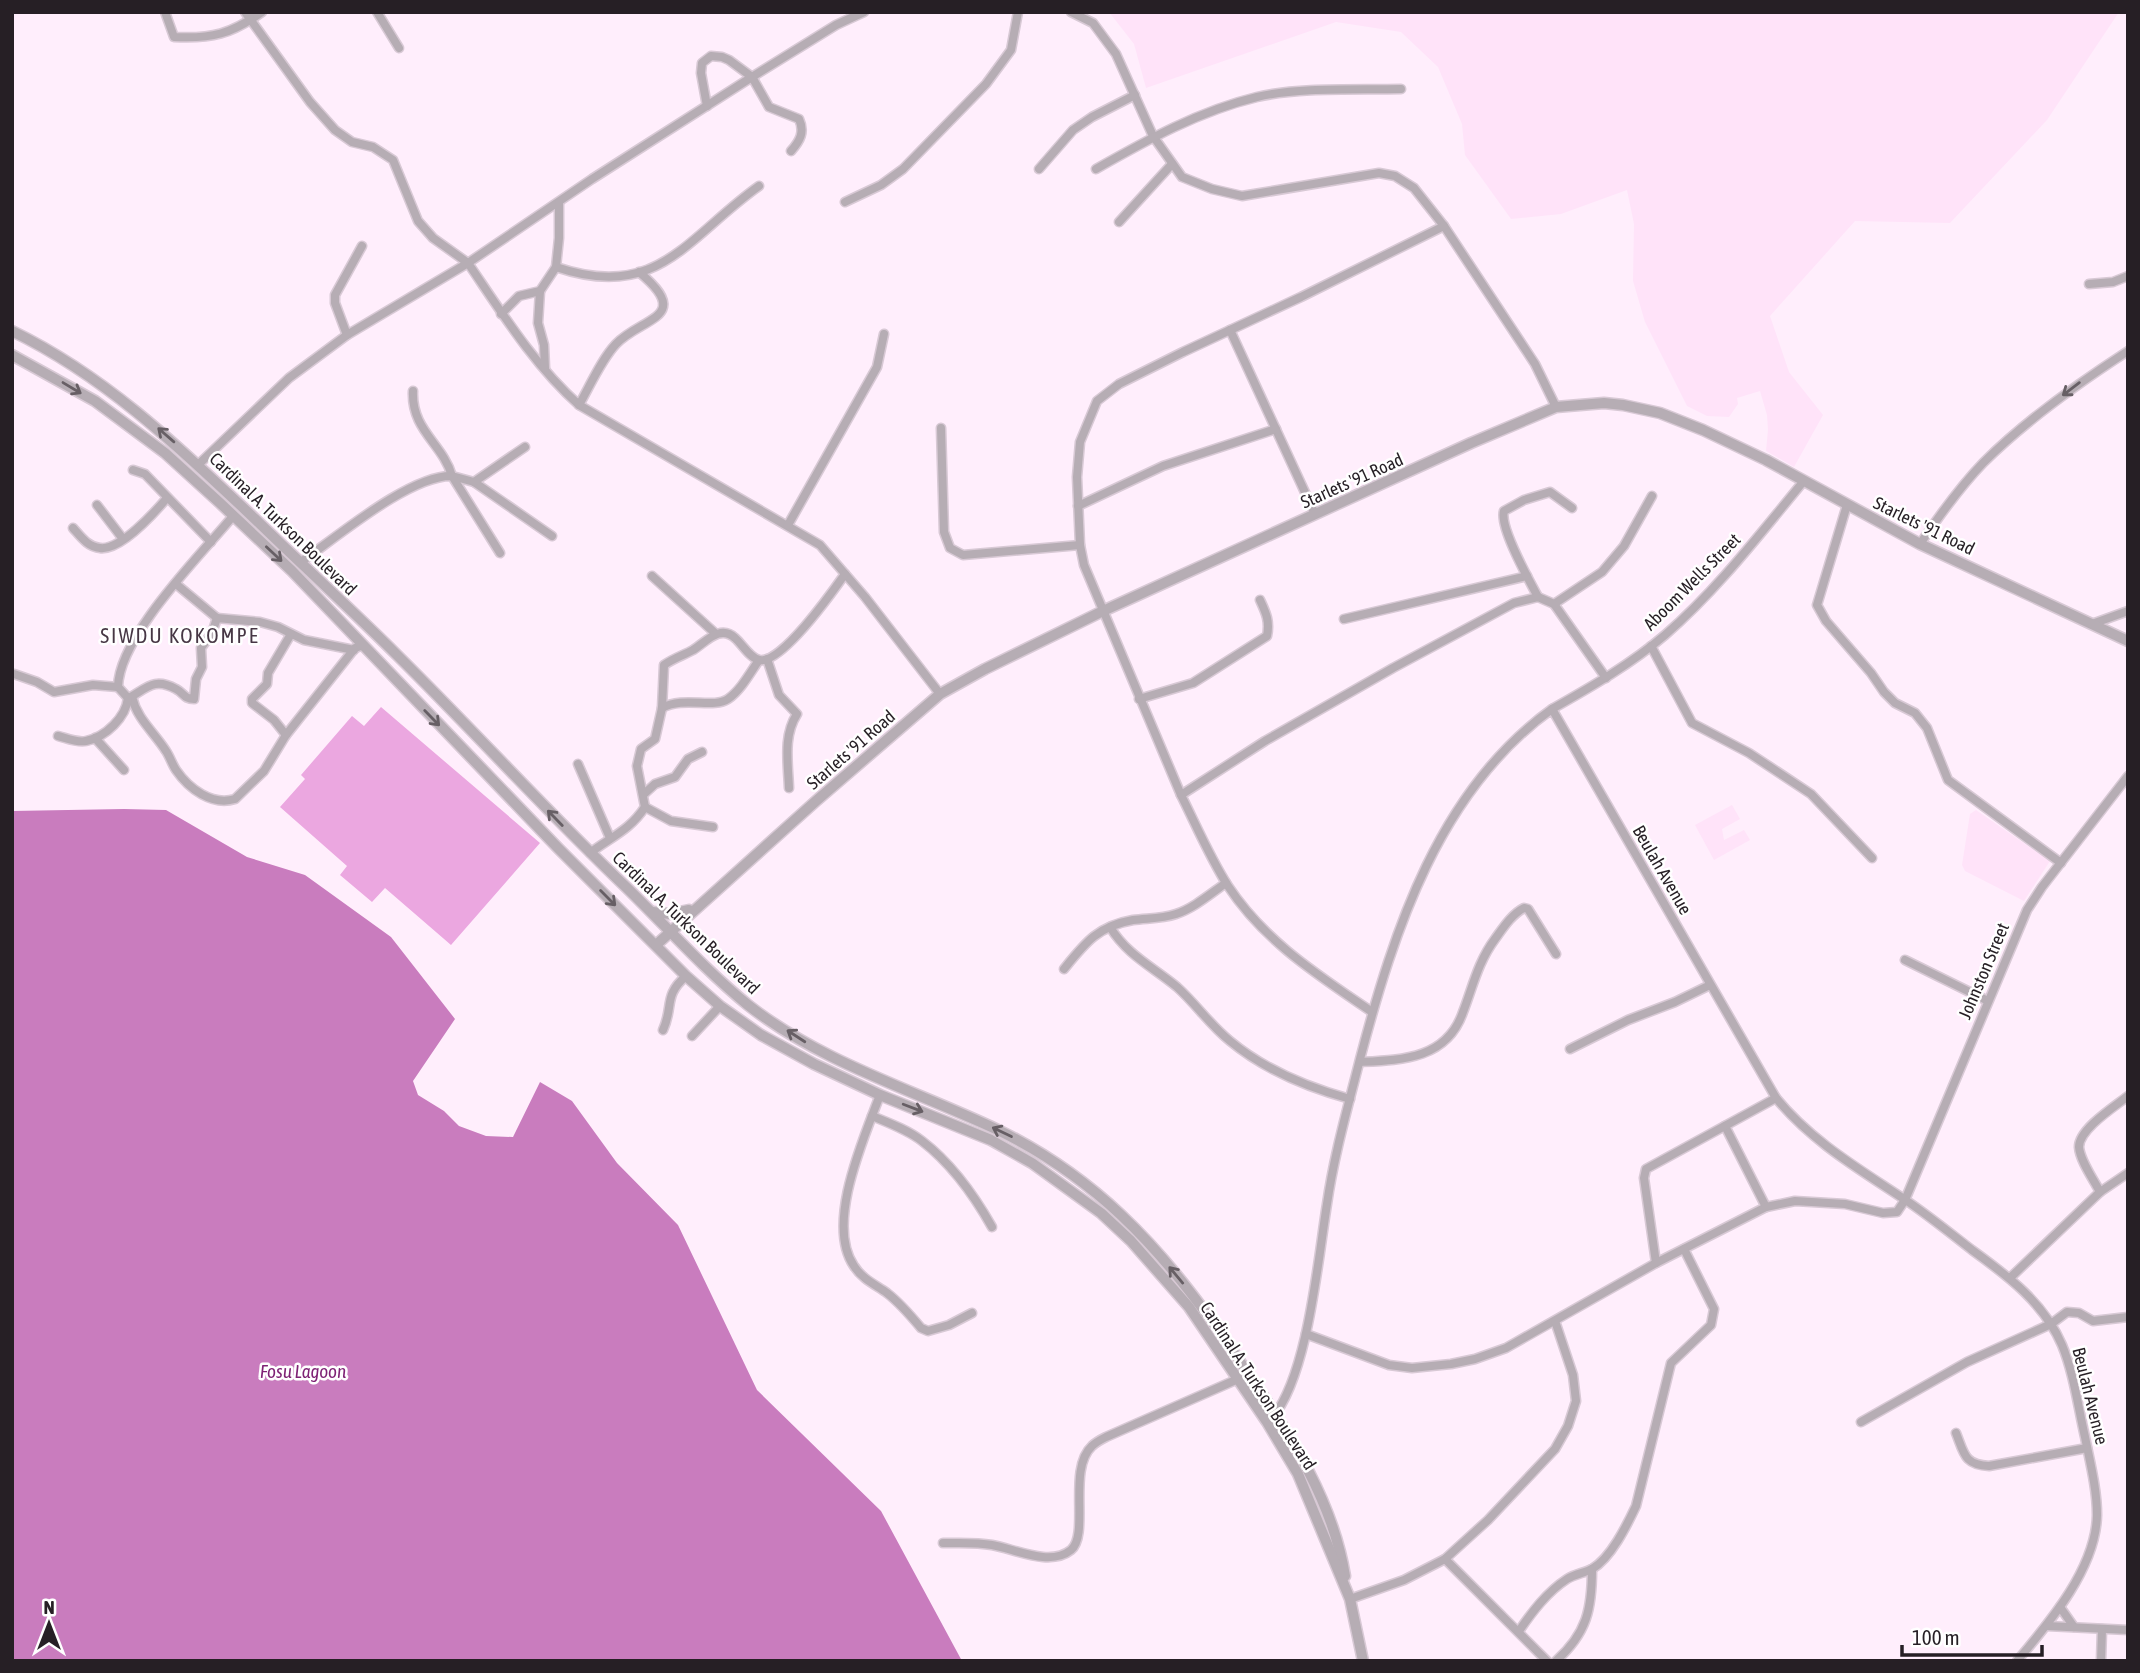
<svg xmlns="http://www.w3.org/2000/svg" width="2140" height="1673" font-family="'Asap Condensed',sans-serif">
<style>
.built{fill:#ffe3f9}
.green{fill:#eba7e0}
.water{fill:#c97cbe}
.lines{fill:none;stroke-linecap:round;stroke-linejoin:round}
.minor-casing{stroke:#d8c9d5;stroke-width:11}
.tertiary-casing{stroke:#d8c9d5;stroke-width:13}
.minor{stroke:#b6adb4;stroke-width:8}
.tertiary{stroke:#b6adb4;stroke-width:10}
.oneway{stroke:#675f65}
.labels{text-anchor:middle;stroke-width:5;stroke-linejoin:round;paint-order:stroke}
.street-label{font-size:18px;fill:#261f25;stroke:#fff}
.water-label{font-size:19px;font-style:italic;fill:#7f2275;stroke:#fff}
.quarter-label{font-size:21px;letter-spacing:2px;fill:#473745;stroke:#fff}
</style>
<rect width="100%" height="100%" fill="#ffeefc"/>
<!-- built -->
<g class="built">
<path d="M1109,12H2119L2047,120L1950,223L1855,221L1770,316L1789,372L1823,415L1794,467L1766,451L1768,430L1767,415L1760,391L1737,398L1738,404L1729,417L1707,416L1687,406L1645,322L1633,281L1634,224L1627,190L1561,214L1511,219L1465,155L1462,124L1438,67L1401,32L1336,22L1146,88L1134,44Z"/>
<path d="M1732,805L1740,819L1722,829L1724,840L1744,830L1750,840L1714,860L1695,825Z"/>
<path d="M1976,810L2050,861L2024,901L1965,871L1962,865L1970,814Z"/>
</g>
<!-- green -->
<path class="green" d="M381,707L540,843L451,945L385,888L372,902L340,875L347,866L280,807L305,779L301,775L352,716L364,726Z"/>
<!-- water -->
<path class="water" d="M124,809L166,810L247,857L305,875L391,937L455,1019L413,1081L418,1095L444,1111L459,1126L486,1136L513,1137L540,1082L572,1101L617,1163L678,1225L757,1390L881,1511L962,1661H12V811Z"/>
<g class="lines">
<defs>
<g id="minor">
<path d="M165,12L174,37C212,39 231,34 262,12"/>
<path d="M377,12L399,48"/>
<path d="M864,12L836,25L752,77L592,179L468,263C502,313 534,365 579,405L820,545L865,597L940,694"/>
<path d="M1071,12L1093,23L1116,54L1153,136L1182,177L1212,189L1242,196L1379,173L1395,176L1414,188L1444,226L1535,364L1556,407"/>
<path d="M707,106L701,73L702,63L711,56L722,57L729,60L752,77L769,107L799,119C805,132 800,141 791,151"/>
<path d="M1039,169L1073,130L1092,117L1135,95"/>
<path d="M1096,169C1147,140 1199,111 1257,97C1299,87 1357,90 1401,89"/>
<path d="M845,202L881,185L903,169L986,84L1011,50L1018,12"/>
<path d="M1119,222L1172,164"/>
<path d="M556,267C658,302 687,237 759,186"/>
<path d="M2089,284L2113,282L2128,276"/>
<path d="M540,291L538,323L544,345L545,368"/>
<path d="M501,314L519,296L540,291L556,267L559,238V203"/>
<path d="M1230,330L1315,514"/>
<path d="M347,335L335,303V295L362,246"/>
<path d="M413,391C411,430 443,444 452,476L474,482L552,536"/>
<path d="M579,405C590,386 601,360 616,344C642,317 694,318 639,272"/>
<path d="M941,428L944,532L950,548L963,555L1080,545"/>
<path d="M199,464L289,378L347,335L468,263L433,238L418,221L393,160L373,147L352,142L335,130L310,102L245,12"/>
<path d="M133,470L145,474L211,542"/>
<path d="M474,482L525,447"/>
<path d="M97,505L123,539"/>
<path d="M1847,505L1817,605L1826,621L1871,673L1884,692L1895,703L1915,713L1927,728L1948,780L2061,863"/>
<path d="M1078,506L1163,466L1276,429"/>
<path d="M788,525L877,367L884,334"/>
<path d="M73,528C81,537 88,547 100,548C120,551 155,512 167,498"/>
<path d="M1920,544C1939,516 1959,488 1983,463C2026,420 2077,384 2128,351"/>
<path d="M301,562C337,537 410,475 452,476L500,553"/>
<path d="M652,576L716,634"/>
<path d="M176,584L217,618"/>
<path d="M1538,597C1529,580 1499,527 1504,511L1524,500L1550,492L1572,508"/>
<path d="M1554,604L1602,572L1624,546L1652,496"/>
<path d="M1344,619L1527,576"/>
<path d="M2092,624L2128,611"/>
<path d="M1651,646L1692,723L1749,753L1811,794L1872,858"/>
<path d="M767,659L779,695L797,714C783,736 788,762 789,788"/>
<path d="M14,674L37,682L54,692L93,685L118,687"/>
<path d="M132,697C137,719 154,732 166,751C170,757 172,764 176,770C189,789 212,806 235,799L264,771L286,735L355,648L361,646"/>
<path d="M128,698L118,687C119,636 200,556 233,516"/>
<path d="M129,698C147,688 154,677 176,689C184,693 184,699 194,699L196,679L202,667L201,648L212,633L217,618L260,622L278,627L304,640L354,650"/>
<path d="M1139,699L1193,683L1267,636C1270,621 1266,613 1260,600"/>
<path d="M662,708C684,696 713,709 728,699C741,690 750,673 759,660"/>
<path d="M1552,709C1591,687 1631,664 1665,635C1717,590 1759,535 1803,482"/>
<path d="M286,735L274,720L252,703V699L267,684L268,673L291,634"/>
<path d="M58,736C66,738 77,743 86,741C106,737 126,717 128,698"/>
<path d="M95,738L124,770"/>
<path d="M578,764L610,838"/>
<path d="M644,794L655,784L675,777L688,759L702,752"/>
<path d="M1181,795L1084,565L1080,545L1077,477L1080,442L1097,401L1119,384L1183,352L1301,297L1444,226"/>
<path d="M645,807L671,821L713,827"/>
<path d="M590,853C611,837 630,830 645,807L637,766L641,749L655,739L662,708L664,665C674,658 684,655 693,650C706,642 720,624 735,638C742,644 750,658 759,660C781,665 833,591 845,574"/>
<path d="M1110,927C1127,955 1153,967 1177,987C1196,1004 1210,1025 1230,1041C1265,1070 1306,1087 1350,1099"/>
<path d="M1905,960L1988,1001"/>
<path d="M1064,969C1085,943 1098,926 1133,920C1147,918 1161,919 1176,914C1194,908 1210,894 1226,883"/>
<path d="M1372,1012C1318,975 1265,942 1228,886C1210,858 1196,825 1181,795L1265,741L1393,668L1514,603L1538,597L1554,604L1606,678"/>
<path d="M663,1030C674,1006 663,996 686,976"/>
<path d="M692,1036L720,1006"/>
<path d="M1570,1049L1628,1020L1675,1002L1710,985"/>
<path d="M1360,1062C1402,1060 1447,1059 1463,1012C1473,986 1478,962 1495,939C1503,928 1512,914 1524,908L1528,909L1556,954"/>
<path d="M880,1095C864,1138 825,1224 854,1266C862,1279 876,1285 887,1293C900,1303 911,1316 921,1328L928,1331L949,1325L972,1313"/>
<path d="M872,1116C889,1123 908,1130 922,1141C952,1164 974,1195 992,1227"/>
<path d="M1725,1126L1766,1207"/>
<path d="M2100,1192C2094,1180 2080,1161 2079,1147C2079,1129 2114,1107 2128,1096"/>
<path d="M1656,1263L1644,1178L1646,1169L1776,1098"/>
<path d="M2011,1277L2100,1192L2128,1173"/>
<path d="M1306,1334L1389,1365L1412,1368L1451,1364L1475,1359L1506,1348L1656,1263L1766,1207L1795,1201L1845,1204L1883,1213L1897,1212L1905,1200L2027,910L2042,887L2128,776"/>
<path d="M1272,1418C1308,1376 1318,1259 1327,1204C1334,1155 1348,1107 1360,1059C1394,930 1439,790 1552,709L1776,1098C1811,1141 1859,1169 1904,1199C1928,1215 1950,1233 1972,1250C2008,1276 2044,1303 2062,1345C2074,1374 2078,1407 2085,1437C2090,1462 2097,1489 2097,1515C2096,1568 2050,1622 2017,1661"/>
<path d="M1861,1422L1967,1362L2051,1324L2067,1312L2079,1313L2093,1321L2128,1317"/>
<path d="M1956,1433C1964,1453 1964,1465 1989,1466L2087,1448"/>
<path d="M943,1543C959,1543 976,1542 992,1545C1015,1549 1050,1567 1071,1550C1090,1534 1067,1469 1092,1446C1096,1442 1102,1439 1106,1437L1238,1379"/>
<path d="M1445,1559L1547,1661"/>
<path d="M1350,1599L1404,1580L1445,1559L1488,1520L1555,1449L1568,1426L1576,1401L1573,1375L1555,1321"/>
<path d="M2060,1607L2074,1627"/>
<path d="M2047,1626L2128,1630"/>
<path d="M1519,1631C1532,1612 1547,1592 1567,1579C1575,1574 1584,1573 1592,1569C1611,1558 1627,1525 1636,1506L1671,1363L1711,1325L1714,1309L1684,1249"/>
<path d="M1556,1661C1587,1633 1592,1609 1592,1569"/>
<path d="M2101,1661L2102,1629"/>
</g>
<g id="tertiary">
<path d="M12,331C107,377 180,448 255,519C302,565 351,609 397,655C475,732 548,813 627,888C667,927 705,970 748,1005C822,1063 914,1090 998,1130C1043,1152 1085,1181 1121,1215C1171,1262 1211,1318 1249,1375C1291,1436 1333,1502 1345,1576"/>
<path d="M12,355L95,401L165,453L220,503L292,571L558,848L686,976L720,1006L761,1035L814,1064L880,1095L991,1140L1032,1163L1101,1213L1131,1241L1189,1307L1267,1422L1298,1474L1350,1599L1363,1661"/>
<path d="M653,912L670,914L689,910"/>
<path d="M656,945L816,801L940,694L985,669L1103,611L1471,443L1556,407L1604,403L1623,405L1660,413L1703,430L1766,460L1920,544L2128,641"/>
</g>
</defs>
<!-- minor casing -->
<use href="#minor" class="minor-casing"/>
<!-- tertiary casing -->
<use href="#tertiary" class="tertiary-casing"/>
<!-- minor -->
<use href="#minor" class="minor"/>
<!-- tertiary -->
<use href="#tertiary" class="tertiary"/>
</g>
<!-- one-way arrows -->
<defs><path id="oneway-shaft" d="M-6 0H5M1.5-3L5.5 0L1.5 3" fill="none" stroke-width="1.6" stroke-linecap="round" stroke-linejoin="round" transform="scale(1.75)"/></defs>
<g class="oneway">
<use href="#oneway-shaft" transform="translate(72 388) rotate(31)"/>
<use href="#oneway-shaft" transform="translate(2071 389) rotate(143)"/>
<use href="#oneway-shaft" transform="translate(166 435) rotate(-139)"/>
<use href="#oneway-shaft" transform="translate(274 554) rotate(43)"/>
<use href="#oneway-shaft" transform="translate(432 718) rotate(46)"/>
<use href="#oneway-shaft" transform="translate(555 818) rotate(-134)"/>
<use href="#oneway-shaft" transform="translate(608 898) rotate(45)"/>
<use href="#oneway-shaft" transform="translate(796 1036) rotate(-147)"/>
<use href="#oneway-shaft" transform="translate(913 1108) rotate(21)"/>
<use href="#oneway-shaft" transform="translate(1002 1132) rotate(-154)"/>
<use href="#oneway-shaft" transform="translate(1176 1275) rotate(-130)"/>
</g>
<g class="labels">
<!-- street labels -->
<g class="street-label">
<text transform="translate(1352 481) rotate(-24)" y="6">Starlets '91 Road</text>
<text transform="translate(283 524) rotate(44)" y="6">Cardinal A. Turkson Boulevard</text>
<text transform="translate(1924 526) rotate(26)" y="6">Starlets '91 Road</text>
<text transform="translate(1692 582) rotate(-45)" y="6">Aboom Wells Street</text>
<text transform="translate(851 750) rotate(-41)" y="6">Starlets '91 Road</text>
<text transform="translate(1662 870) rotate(60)" y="6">Beulah Avenue</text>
<text transform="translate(686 923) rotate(44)" y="6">Cardinal A. Turkson Boulevard</text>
<text transform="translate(1984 971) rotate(-67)" y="6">Johnston Street</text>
<text transform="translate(1258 1386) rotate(57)" y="6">Cardinal A. Turkson Boulevard</text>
<text transform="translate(2090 1396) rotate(76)" y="6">Beulah Avenue</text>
</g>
<!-- water labels -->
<g class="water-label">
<text x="303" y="1378">Fosu Lagoon</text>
</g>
<!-- quarter labels -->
<g class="quarter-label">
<text x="180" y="643">SIWDU KOKOMPE</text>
</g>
</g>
<!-- border -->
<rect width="2140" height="1673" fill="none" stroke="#261f25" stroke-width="28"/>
<!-- north arrow -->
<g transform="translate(49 1624)" stroke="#ffffff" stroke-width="5" paint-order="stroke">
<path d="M0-5L12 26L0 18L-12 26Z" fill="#261f25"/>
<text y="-10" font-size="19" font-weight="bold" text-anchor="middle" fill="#261f25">N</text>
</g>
<!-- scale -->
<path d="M1902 1645v10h140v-10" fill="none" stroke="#261f25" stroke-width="3.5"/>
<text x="1912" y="1645" font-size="21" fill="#261f25" stroke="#ffffff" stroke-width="5" paint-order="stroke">100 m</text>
</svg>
